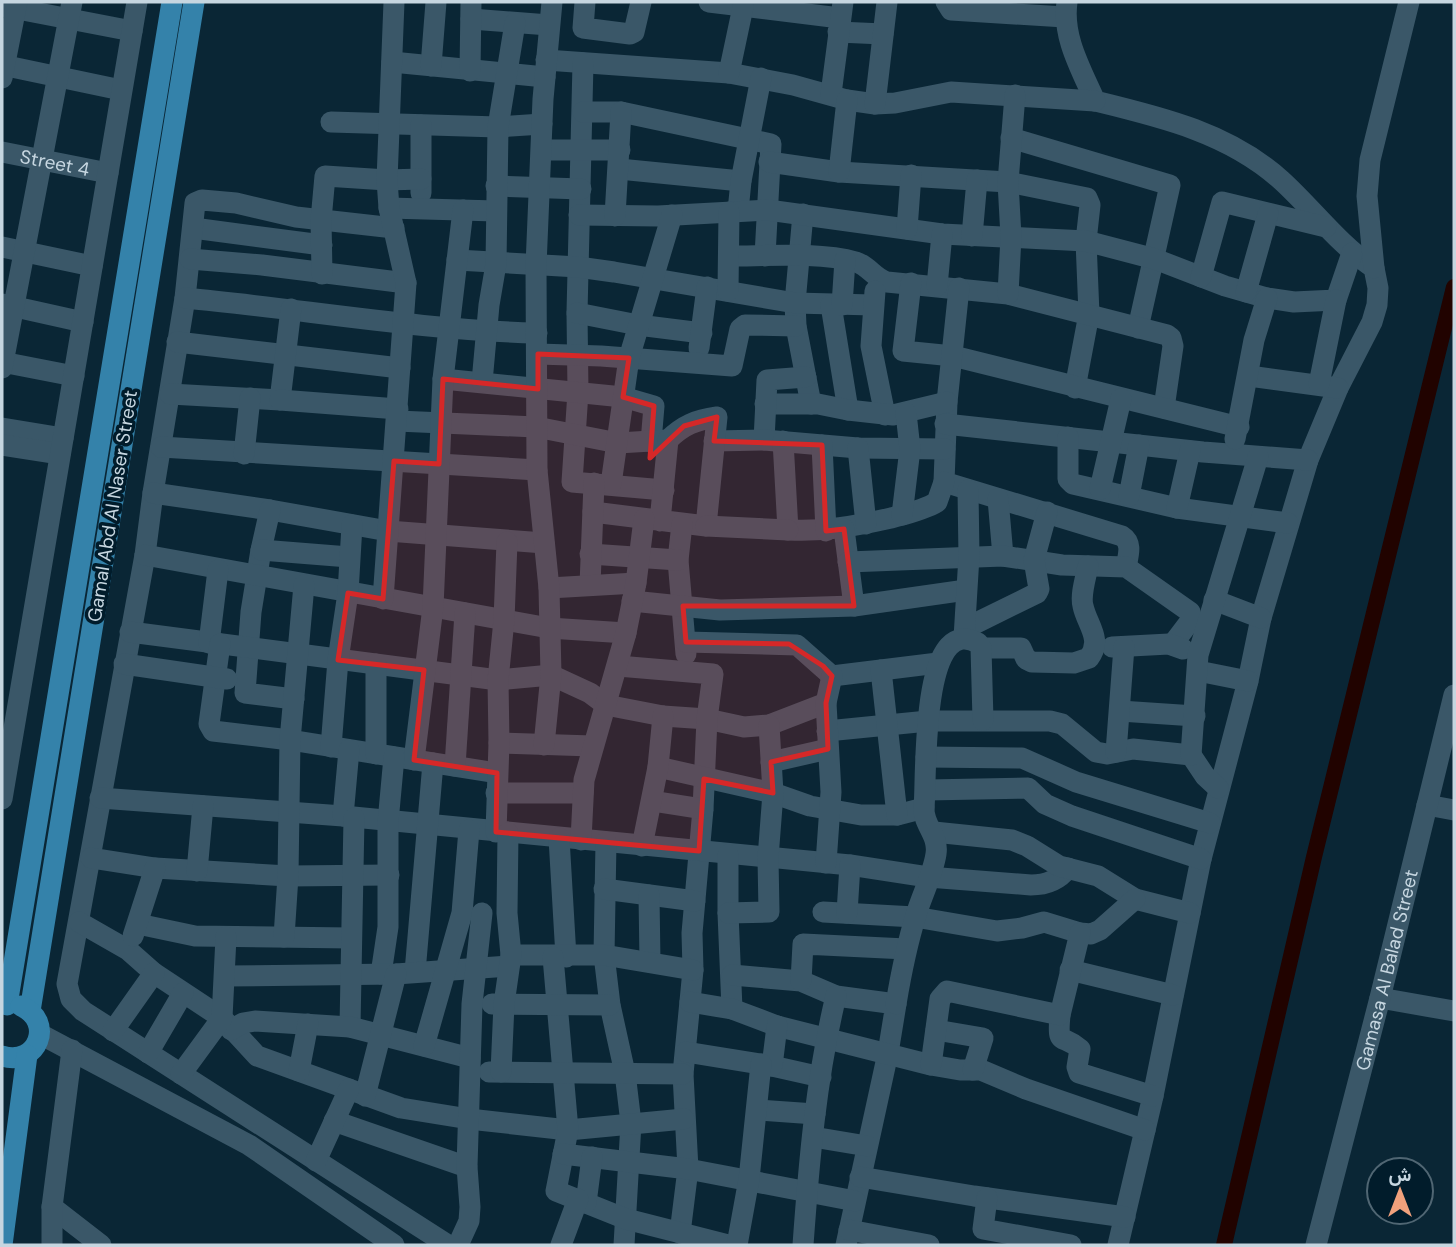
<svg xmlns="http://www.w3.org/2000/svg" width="1456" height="1247" font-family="'DM Sans',Vazirmatn,sans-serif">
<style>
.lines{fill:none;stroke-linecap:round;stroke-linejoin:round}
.canal{stroke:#210300;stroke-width:16}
.minor{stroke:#3a5768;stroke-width:21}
.major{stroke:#3482aa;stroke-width:21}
.marked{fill:#d62828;fill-opacity:0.2;stroke:#d62828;stroke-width:5;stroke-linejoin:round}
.labels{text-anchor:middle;stroke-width:7;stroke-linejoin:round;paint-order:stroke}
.street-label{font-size:19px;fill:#c6d6e0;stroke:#011c2b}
</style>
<rect width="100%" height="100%" fill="#0a2635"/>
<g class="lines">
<!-- canal -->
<path class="canal" d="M1224,1245L1314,857L1454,287"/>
<!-- minor -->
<g class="minor">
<path d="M585,2L583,28L630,34L634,32L641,2"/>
<path d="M709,2L840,18"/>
<path d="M946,2L951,10L1065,17"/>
<path d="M1067,2C1062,37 1081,69 1095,101C1161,117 1229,133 1281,180C1313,209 1338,244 1374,268L1378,288L1377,305L1372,322L1338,388L1308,460L1261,618L1248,681L1201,859L1153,1096L1118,1245"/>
<path d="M2,6L132,31"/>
<path d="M471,19L549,25"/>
<path d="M838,32L883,34"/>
<path d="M546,60L729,73L793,85L847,100L875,104L895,103L951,92L1095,101"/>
<path d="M392,62L545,77"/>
<path d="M583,63L577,313L578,392L572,482L664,490"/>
<path d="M2,65L121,90"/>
<path d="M431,66L436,2"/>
<path d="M470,71L471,2"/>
<path d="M729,73L743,7"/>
<path d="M2,78L17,2"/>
<path d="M831,94L843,2"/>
<path d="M875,104L887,2"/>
<path d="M583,112H621L771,144L765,256"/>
<path d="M331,122L498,127L542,124"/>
<path d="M1011,138L1170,185L1138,328"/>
<path d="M542,150H620"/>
<path id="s1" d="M2,152L108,173"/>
<path d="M769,162L839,172L1008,182L1087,198L1090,205L1086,241L1089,314L1075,388"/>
<path d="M619,169L741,181"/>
<path d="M839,172L847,100"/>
<path d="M496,186L581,189"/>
<path d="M421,193V125"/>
<path d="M389,208L496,211"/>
<path d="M738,211L741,181L761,78"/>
<path d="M803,214L795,303L796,326L811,404"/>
<path d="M579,215L658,216L768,210L942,234L1086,241L1155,259L1225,286L1267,298L1294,302L1336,300L1352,253"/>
<path d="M615,216L621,112"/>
<path d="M193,228L322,245"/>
<path d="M394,228L296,217L236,203L202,200L195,203L185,298L153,493L145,555L67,984L71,999L83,1011L448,1245"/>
<path d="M907,229L911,175"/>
<path d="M972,236L977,180"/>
<path d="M2,247L92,266"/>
<path d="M729,256C767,256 820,252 856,262C869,266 874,278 887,282L1008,294L1167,335L1171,338L1173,346L1164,408"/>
<path d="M190,259L262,265L406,283"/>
<path d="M457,260L578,267L614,272L795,303L873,305"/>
<path d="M1374,268L1367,196L1370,160L1409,2"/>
<path d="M322,274L321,220L325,176L387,180L421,179"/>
<path d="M1201,277L1222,202L1326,227"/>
<path d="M911,283L903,351L953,356L1239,427"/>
<path d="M937,286L942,234"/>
<path d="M959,288L947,402L944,482L1122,536C1133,543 1128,556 1126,567"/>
<path d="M728,291L729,212"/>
<path d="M875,291L871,346L885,415"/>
<path d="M1246,292L1268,214"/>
<path d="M1008,294L1011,237L1008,182L1015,95"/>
<path d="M185,298C302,309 419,330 537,333"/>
<path d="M2,304L83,322"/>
<path d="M831,305L848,410"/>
<path d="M842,305L845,260"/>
<path d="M577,313L638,325L702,333"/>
<path d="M177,342L400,368"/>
<path d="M699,348L707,287"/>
<path d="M538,354L601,356L732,366L740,329L745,325L796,326"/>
<path d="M2,362L74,376"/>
<path d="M2,368L72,2"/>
<path d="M1249,376L1338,388"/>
<path d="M443,379L623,397L654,406L651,442"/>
<path d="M482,382L489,305L496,264L498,127L515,23"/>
<path d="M1319,384L1336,300"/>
<path d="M170,394L280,400L291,309"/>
<path d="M280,400L398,409"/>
<path d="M765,404H818L848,410L893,415L947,402"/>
<path d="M397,421L536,427L618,443L668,440"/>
<path d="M945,424L1203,452L1308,460"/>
<path d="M2,428L63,438"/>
<path d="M1068,437V479L1073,484L1177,508L1288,523"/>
<path d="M1235,439L1254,340L1267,298"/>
<path d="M764,440L767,380L806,377"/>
<path d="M714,441L764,440L858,448L945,449"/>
<path d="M783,441L788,530C824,532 855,526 891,518C906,514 924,510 937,502L944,482"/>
<path d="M2,445L60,454"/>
<path d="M822,445L826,531"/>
<path d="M161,447L537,470"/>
<path d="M858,448L866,524"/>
<path d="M244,454L250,398"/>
<path d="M611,484L629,358L672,215"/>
<path d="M1100,489L1121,399"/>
<path d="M153,493L270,510L388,531L544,543"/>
<path d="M1129,496L1139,445"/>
<path d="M998,499L1003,556"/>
<path d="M1177,508L1190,451"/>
<path d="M270,510L261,550L251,612L245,693L294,699"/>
<path d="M593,512L706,526L717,417C696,420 683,425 668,440L660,521"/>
<path d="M902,515L910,449L906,413"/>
<path d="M682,524L678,560L686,654"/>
<path d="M706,526L788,530"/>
<path d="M844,529L854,606"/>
<path d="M261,550L349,557"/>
<path d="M590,554L678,560"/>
<path d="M145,555L549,628L626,633"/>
<path d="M848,562L1003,556L1062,565L1126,567L1190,612L1191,620L1172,645"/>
<path d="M590,585L594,483"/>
<path d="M549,588L636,583"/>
<path d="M383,599L406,283L389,208L387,180L394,2"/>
<path d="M1214,600L1261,618"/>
<path d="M632,601L720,610L854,606L966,590"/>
<path d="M966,628L1037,593L1039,589L1034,560L1047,512"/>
<path d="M130,632L498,680L551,675L590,693L606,705L663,716L707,719L744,727L769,725L826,703"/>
<path d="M964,638L969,556L968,490"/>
<path d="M686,642L797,645L832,676"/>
<path d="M209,643L218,570"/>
<path d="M220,644L209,724L213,731L290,740L497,773"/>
<path d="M1112,647L1169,644L1183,649"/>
<path d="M981,648H1021L1026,659L1032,662L1074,663L1089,658C1103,639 1087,625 1083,606C1080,595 1086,577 1088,566"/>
<path d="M124,664L227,679"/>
<path d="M618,666L713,674L707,719L703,809L692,933L693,970L683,1074L688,1169L680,1233"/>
<path d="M1198,671L1248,681"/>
<path d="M832,676L881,670"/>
<path d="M1120,711L1195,716"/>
<path d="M827,731L928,721H1050L1062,724L1096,752L1107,754L1133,749L1191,755L1205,776L1218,788"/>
<path d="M499,743L592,746"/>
<path d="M544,745L551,675L549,588L537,470L536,266L543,99L552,2"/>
<path d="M331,747L338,660L348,593L352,525"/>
<path d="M1116,752L1124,647"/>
<path d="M376,754V664"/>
<path d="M1191,755L1198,655L1258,457"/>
<path d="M926,757L1022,758L1076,782L1210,823"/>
<path d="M414,760L433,607L443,379L463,210"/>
<path d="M771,762L828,749"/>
<path d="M455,766L465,613"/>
<path d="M658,767L773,793L810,806L861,815H897L924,808"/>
<path d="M927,790L1028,788L1045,804L1072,816L1201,859"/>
<path d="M496,793H583"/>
<path d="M100,798L343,816L850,865L928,877L1031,885C1046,885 1059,880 1068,868"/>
<path d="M2,799L137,2"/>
<path d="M652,801L703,809"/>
<path d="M1427,805L1454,810"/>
<path d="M897,815L881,670L938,663"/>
<path d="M343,816L349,750"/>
<path d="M496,832L499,743L498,680L504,620L507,542"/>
<path d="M934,832L1012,840L1027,846L1059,866L1098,876L1135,899L1190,913"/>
<path d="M559,838L566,957"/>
<path d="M581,840L584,780L626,633L636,583L644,519"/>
<path d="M606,842L604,955L610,1005L625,1073L631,1123L624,1245"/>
<path d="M642,846L658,767L663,716"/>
<path d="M728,855V913L732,1009"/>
<path d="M91,858L155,868L288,876L389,875"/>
<path d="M826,863L831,792L826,703L832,676"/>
<path d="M197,871L203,806"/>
<path d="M604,889L695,901"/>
<path d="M649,895L650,962"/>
<path d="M823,912L915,917L997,931L1022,928L1044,922L1080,933L1091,934L1100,930L1135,899"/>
<path d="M728,913L769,912L768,858L773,793L769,725"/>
<path d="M847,913L850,865"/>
<path d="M79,922L128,950L154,973L222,1018L257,1056L401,1108L469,1119L568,1130L684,1119"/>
<path d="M138,924L195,936L351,938"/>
<path d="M133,936L155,868"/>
<path d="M284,937L288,876L290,740L304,585"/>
<path d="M511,955H604L693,970"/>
<path d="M553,957L568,1130L556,1191L626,1219L728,1245"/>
<path d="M1070,970L1173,995"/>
<path d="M415,972L433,763"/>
<path d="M381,974L388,927V822L394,757"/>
<path d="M732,975L801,981L836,996L896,1004L888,1053L846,1245"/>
<path d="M225,976L396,974L509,966"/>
<path d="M801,981L803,944L906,949"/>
<path d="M1380,998L1454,1011"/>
<path d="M690,1002L732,1009L777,1026L931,1065L960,1070H981L1026,1089L1145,1130"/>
<path d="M492,1004L610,1005"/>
<path d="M896,1004C901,974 907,944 916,915C922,895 933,874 936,854C939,835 923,825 924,808C927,781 919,611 978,643L981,648L983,720"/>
<path d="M1060,1015C1057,1048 1062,1033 1080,1049L1077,1067L1079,1073L1153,1096"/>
<path d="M350,1027L354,818"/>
<path d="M231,1030L243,1023L255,1021L350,1027L470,1058"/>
<path d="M936,1030L983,1038L973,1070"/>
<path d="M113,1031L154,973"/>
<path d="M40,1034L249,1145L394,1245"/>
<path d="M424,1046L462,913L469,830"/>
<path d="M686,1052L772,1066L821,1077"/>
<path d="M148,1053L183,993"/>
<path d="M931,1065L940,999L947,991L1060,1015L1080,933"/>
<path d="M772,1066L777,1026"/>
<path d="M299,1071L308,1024"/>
<path d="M489,1072L683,1074"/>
<path d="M501,1072L504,1004L511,955L507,913L508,833"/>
<path d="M181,1074L222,1018L226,937"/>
<path d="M365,1096L396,974"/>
<path d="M757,1110L815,1114"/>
<path d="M334,1121L467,1167"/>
<path d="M813,1137L867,1146"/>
<path d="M563,1154L688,1169L855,1201"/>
<path d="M316,1161L349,1089"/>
<path d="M860,1177L974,1196L1125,1217"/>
<path d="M987,1198L983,1229L1071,1245"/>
<path d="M586,1203L592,1157"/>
<path d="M52,1207L101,1245"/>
<path d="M849,1230L929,1245"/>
<path d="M52,1245V1207L72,1050"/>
<path d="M458,1245L469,1221L470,1207L467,1167L472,1004L482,913"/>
<path d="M561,1245L578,1199"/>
<path d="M737,1245L749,1179L761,1064"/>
<path d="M803,1245C809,1162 816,1078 836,996"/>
<path id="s2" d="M1316,1245L1380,998L1454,695"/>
</g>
<!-- major -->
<g class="major">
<path d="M7,1005L172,2"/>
<path d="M30,1011L194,2"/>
<path d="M2,1056C38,1067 55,1021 21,1006"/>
<path d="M2,1245L27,1055"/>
</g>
</g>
<!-- marked area -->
<path class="marked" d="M538,354L629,358L623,397L654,406L650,458L684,426L717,417L714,441L822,445L826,531L844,529L854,606H683L686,642L789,644L823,666L832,676L826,703L828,749L771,762L773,793L704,779L699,851L496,832L497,773L414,760L424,670L338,660L348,593L383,599L394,461L439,464L443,379L538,389Z"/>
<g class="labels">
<!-- street labels -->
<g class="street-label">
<text dy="7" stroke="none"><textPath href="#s1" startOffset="54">Street 4</textPath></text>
<text transform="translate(112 506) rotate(-81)" y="7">Gamal Abd Al Naser Street</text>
<text dy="7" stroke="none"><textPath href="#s2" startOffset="284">Gamasa Al Balad Street</textPath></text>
</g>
</g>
<!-- border -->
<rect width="1456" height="1247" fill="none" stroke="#c6d6e0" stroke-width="7"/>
<!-- north arrow -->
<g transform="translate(1400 1191)"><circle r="33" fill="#011c2b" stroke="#506673" stroke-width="2"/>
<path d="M0-5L12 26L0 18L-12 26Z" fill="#f1a17c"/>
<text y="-10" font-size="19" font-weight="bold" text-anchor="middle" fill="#c6d6e0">ش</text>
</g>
</svg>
